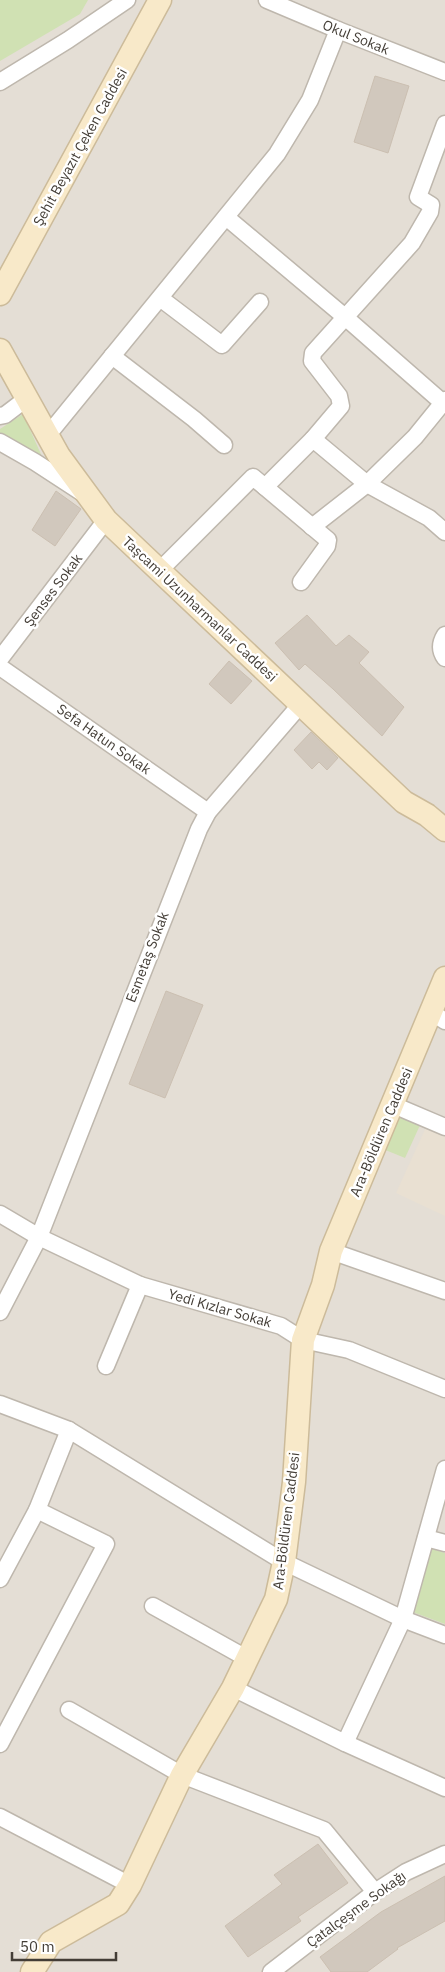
<svg xmlns="http://www.w3.org/2000/svg" width="445" height="1972" font-family="'IBM Plex Sans',sans-serif">
<style>
.residential{fill:#e4ded5}
.education{fill:#e9e0d2}
.green{fill:#d0e1b3}
.building{fill:#d1c8bd;stroke:#cbbfb1}
.lines{fill:none;stroke-linecap:round;stroke-linejoin:round}
.street-casing{stroke:#beb7ad;stroke-width:19}
.secondary-casing{stroke:#ccbb9a;stroke-width:25}
.street{stroke:#fff;stroke-width:16}
.secondary{stroke:#f8e9c9;stroke-width:22}
.labels{text-anchor:middle;stroke-width:5;stroke-linejoin:round;paint-order:stroke}
.street-label{font-size:14px;fill:#433d36;stroke:#fff}
</style>
<rect width="100%" height="100%" fill="#f1ede6"/>
<!-- residential -->
<rect class="residential" x="0" y="0" width="445" height="1972"/>
<!-- education -->
<path class="education" d="M427,1125L445,1132V1216L396,1193Z"/>
<!-- green -->
<g class="green">
<path d="M0,0H88L80,14L0,61Z"/>
<path d="M23,414L44,461L0,435V429Z"/>
<path d="M399,1114L421,1123L405,1158L383,1149Z"/>
<path d="M429,1548L445,1553V1624L407,1610Z"/>
</g>
<!-- building -->
<g class="building">
<path d="M375,76L409,86L388,153L354,142Z"/>
<path d="M56,491L81,509L55,546L32,530Z"/>
<path d="M307,615L336,646L349,635L369,652L359,663L404,707L382,736L333,689L305,664L299,670L275,643Z"/>
<path d="M229,661L252,681L231,704L209,684Z"/>
<path d="M311,732L338,758L327,770L319,762L312,769L294,750Z"/>
<path d="M166,991L203,1005L165,1098L129,1084Z"/>
<path d="M318,1844L348,1883L298,1917L301,1921L248,1957L225,1926L282,1884L274,1875Z"/>
<path d="M445,1876V1921L397,1948L398,1949L367,1972H331L320,1957L381,1912Z"/>
</g>
<g class="lines">
<defs>
<g id="street">
<path d="M267,0L338,30L445,72"/>
<path d="M0,82L68,40L127,0"/>
<path d="M226,217L345,317L443,403"/>
<path d="M160,298L222,345L260,302"/>
<path d="M112,356L194,419L224,445"/>
<path d="M0,416L5,415L26,399"/>
<path d="M47,436L277,154L310,100L338,30"/>
<path d="M313,439L341,406L339,396L312,361L313,353L412,243L430,212L431,205L418,197L445,124"/>
<path d="M0,442L35,462L81,492"/>
<path d="M265,487L313,439L367,484L429,518L445,532"/>
<path d="M312,527L367,484L415,437L445,400"/>
<path d="M159,571L253,477L328,540L327,546L301,582"/>
<path d="M445,635C440,643 440,651 445,658"/>
<path d="M0,659L106,520"/>
<path d="M0,667L208,812"/>
<path d="M431,1012L445,1021"/>
<path d="M391,1104L445,1127"/>
<path d="M0,1214L39,1237L140,1285L281,1326L303,1340L349,1350L445,1389"/>
<path d="M331,1251L445,1291"/>
<path d="M0,1312L39,1237L199,829L208,812L301,704"/>
<path d="M106,1366L140,1285"/>
<path d="M0,1404L69,1430L284,1562L403,1619L445,1635"/>
<path d="M426,1538L445,1543"/>
<path d="M0,1579L37,1510L69,1430"/>
<path d="M153,1606L248,1659"/>
<path d="M233,1688L345,1743L445,1788"/>
<path d="M69,1710L182,1775L324,1830L375,1892"/>
<path d="M345,1743L403,1619L445,1469"/>
<path d="M0,1744L106,1544L37,1510"/>
<path d="M0,1817L130,1885"/>
<path d="M271,1972L375,1892L406,1872L445,1854"/>
</g>
<g id="secondary">
<path d="M0,294L160,0"/>
<path d="M0,350L59,456L106,520L404,802L427,815L445,830"/>
<path d="M32,1972L51,1942L118,1904L130,1885L182,1775L233,1688L276,1599L284,1562L294,1482L303,1340L323,1285L331,1251L445,978"/>
</g>
</defs>
<!-- street casing -->
<use href="#street" class="street-casing"/>
<!-- secondary casing -->
<use href="#secondary" class="secondary-casing"/>
<!-- street -->
<use href="#street" class="street"/>
<!-- secondary -->
<use href="#secondary" class="secondary"/>
</g>
<g class="labels">
<!-- street labels -->
<g class="street-label">
<text transform="translate(356 37) rotate(22)" y="5">Okul Sokak</text>
<text transform="translate(80 147) rotate(-61)" y="5">Şehit Beyazıt Çeken Caddesi</text>
<text transform="translate(53 590) rotate(-53)" y="5">Şenses Sokak</text>
<text transform="translate(200 609) rotate(43)" y="5">Taşcami Uzunharmanlar Caddesi</text>
<text transform="translate(104 739) rotate(35)" y="5">Sefa Hatun Sokak</text>
<text transform="translate(147 957) rotate(-69)" y="5">Esmetaş Sokak</text>
<text transform="translate(381 1132) rotate(-67)" y="5">Ara-Böldüren Caddesi</text>
<text transform="translate(220 1308) rotate(16)" y="5">Yedi Kızlar Sokak</text>
<text transform="translate(286 1521) rotate(-83)" y="5">Ara-Böldüren Caddesi</text>
<text transform="translate(356 1909) rotate(-36)" y="5">Çatalçeşme Sokağı</text>
</g>
</g>
<!-- scale -->
<path d="M12 1952v8h104v-8" fill="none" stroke="#433d36" stroke-width="2.5"/>
<text x="20" y="1952" font-size="15" fill="#433d36" stroke="#ffffff" stroke-width="4" paint-order="stroke">50 m</text>
</svg>
